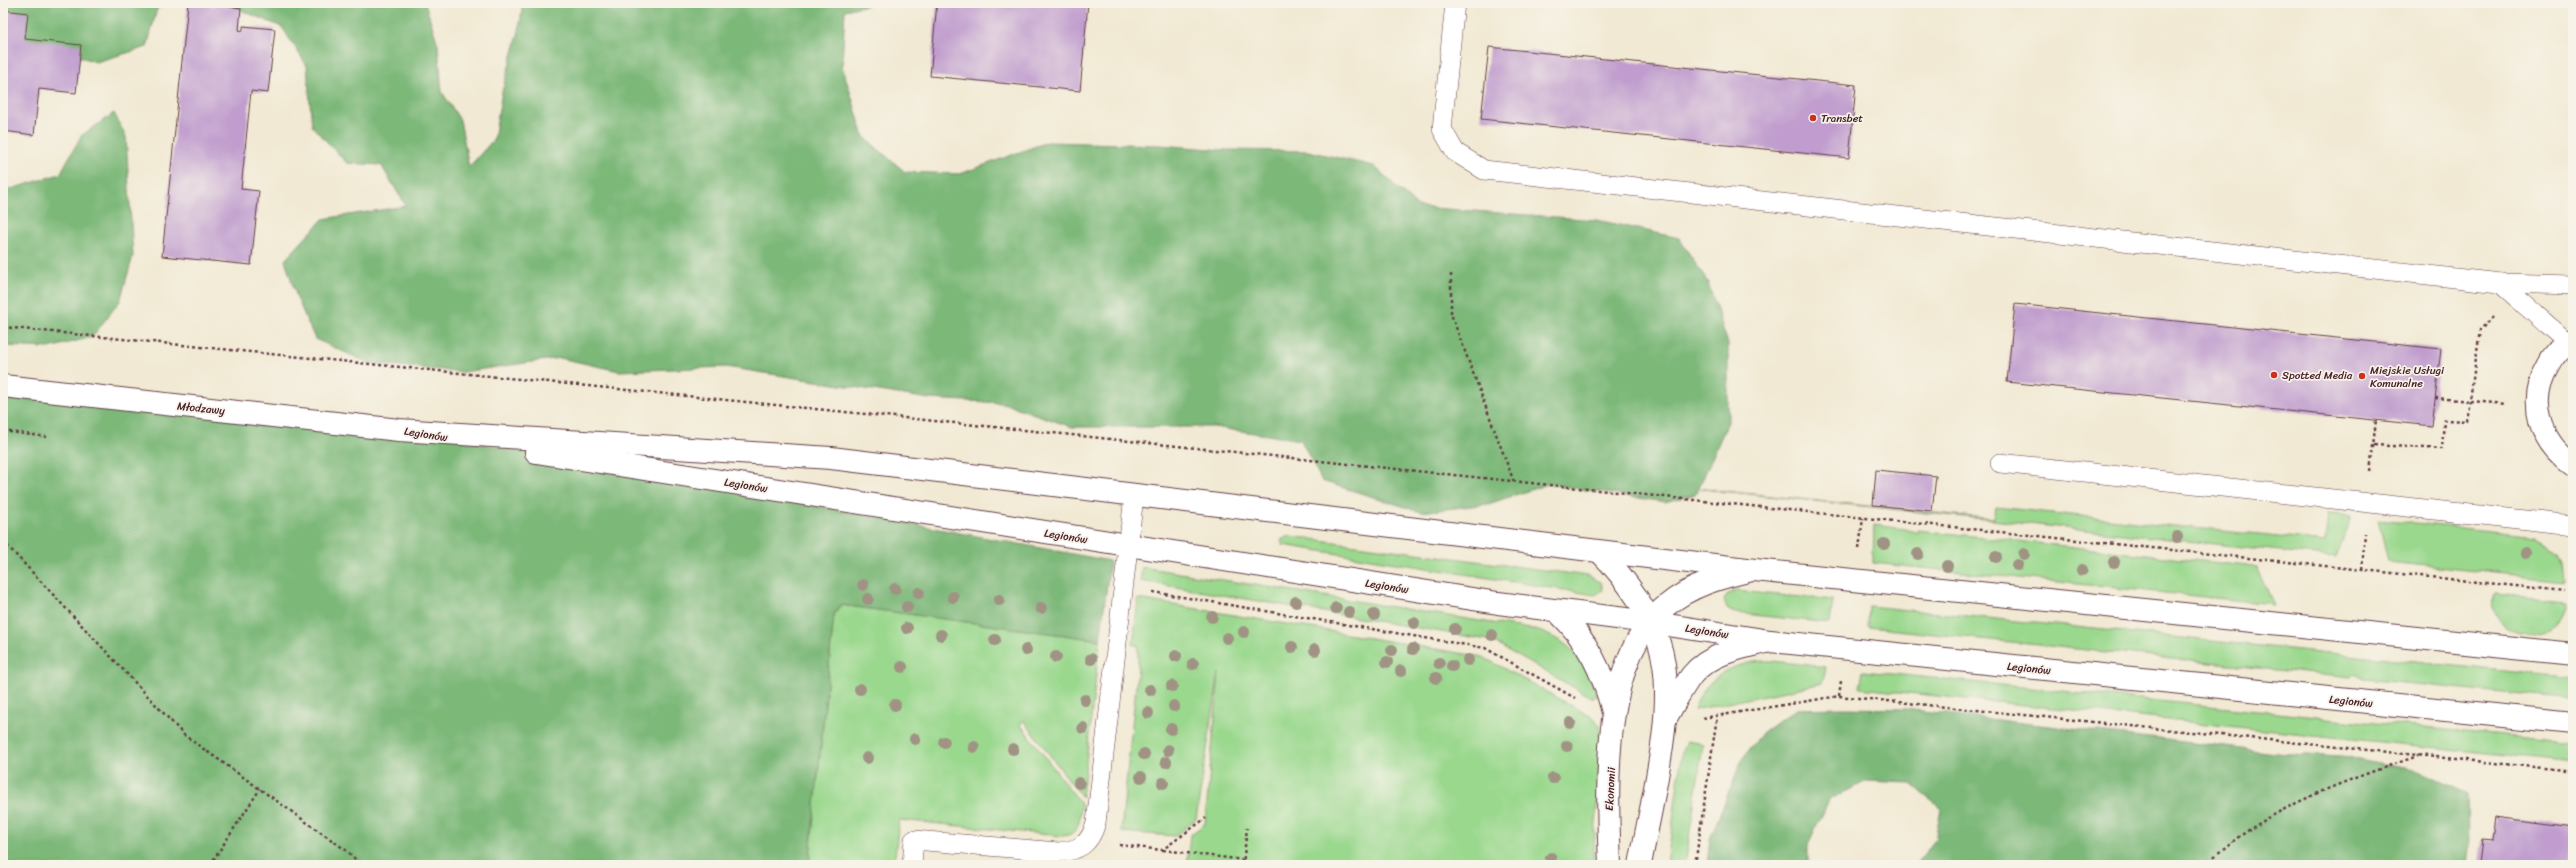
<svg xmlns="http://www.w3.org/2000/svg" width="2576" height="868" font-family="Sriracha,sans-serif">
<style>
.green{fill:#9ad88d;stroke:#727c5c}
.forest{fill:#7bb878;stroke:#626c52}
.building{fill:#c09dce}
.lines{fill:none;stroke-linecap:round;stroke-linejoin:round}
.lane-casing{stroke:#633d44;stroke-width:20}
.secondary-casing{stroke:#633d44;stroke-width:24}
.primary-casing{stroke:#633d44;stroke-width:24}
.path{stroke:#633d44;stroke-width:2.5;stroke-dasharray:3 3;stroke-linecap:butt}
.lane{stroke:#fff;stroke-width:19}
.secondary{stroke:#fff;stroke-width:22}
.primary{stroke:#fff;stroke-width:22}
.tree{fill:#a09384}
.poi-dot{fill:#c8321e;stroke:#f7f3e8;stroke-width:1.5}
.labels{text-anchor:middle;stroke-width:3.5;stroke-linejoin:round;paint-order:stroke}
.poi-label{font-size:11px;fill:#4a1f2b;stroke:#f7f3e8;text-anchor:start}
.street-label{font-size:11px;fill:#4a1f2b;stroke:#f7f3e8}
</style>
<rect width="100%" height="100%" fill="#f7f3e8"/>
<filter id="ink" filterUnits="userSpaceOnUse"><feTurbulence type="fractalNoise" baseFrequency=".025" numOctaves="2"/><feDisplacementMap in="SourceGraphic" scale="8" xChannelSelector="R" yChannelSelector="G"/><feConvolveMatrix kernelMatrix="1 2 1 2 8 2 1 2 1" color-interpolation-filters="sRGB"/></filter>
<filter id="wash" filterUnits="userSpaceOnUse"><feTurbulence type="fractalNoise" baseFrequency=".012" numOctaves="4" result="noise"/><feDisplacementMap in="SourceGraphic" scale="16" xChannelSelector="R" yChannelSelector="G"/><feGaussianBlur stdDeviation="0.9" result="paint"/><feColorMatrix in="noise" values="0 0 0 0 0 0 0 0 0 0 0 0 0 0 0 0 0 1.4 0 .05"/><feComposite in="paint" operator="in"/></filter>
<g filter="url(#wash)">
<rect width="100%" height="100%" fill="#f1e9d3"/>
<!-- green -->
<g class="green">
<path d="M1694,488L1994,519L1996,507L2325,542L2328,514L2352,516L2336,557Z"/>
<path d="M2378,519L2536,536L2559,550L2563,559L2565,580L2388,562Z"/>
<path d="M1874,525L1905,529L1918,533V530L2256,567L2273,604L1873,563Z"/>
<path d="M1289,536L1588,576L1601,582L1603,590L1595,595L1283,545L1281,540Z"/>
<path d="M1142,567L1536,630C1575,644 1583,659 1598,696L1591,697L1489,640L1140,581Z"/>
<path d="M1736,591L1833,600L1830,623L1734,613L1727,609L1724,600L1729,593Z"/>
<path d="M2495,593L2564,600C2555,652 2482,636 2495,593Z"/>
<path d="M1138,599L1483,657L1592,717L1600,725L1599,777L1593,865H1187L1190,835L1205,824L1219,673L1196,819L1175,836L1121,832L1138,667V645H1133Z"/>
<path d="M841,605L1100,640L1082,797L1024,721L1020,724L1081,804C1080,819 1080,835 1062,836L899,820L894,865H809L834,614Z"/>
<path d="M1869,606L2573,678V700L2364,679L2356,674L2352,678L1868,627Z"/>
<path d="M1772,661L1826,667L1823,683L1694,710C1705,675 1738,660 1772,661Z"/>
<path d="M1863,671L2573,743V762L1860,688Z"/>
<path d="M1687,741L1703,744L1685,865H1667L1682,752Z"/>
</g>
<!-- forest -->
<g class="forest">
<path d="M3,3H167L157,9L147,47L96,62L42,44L3,36Z"/>
<path d="M223,3H425L438,45L442,92L460,120L469,167L494,139L502,92L519,31L523,3H878L845,10L842,66L864,137L905,172L960,174L1047,142L1160,145L1224,150L1308,151L1374,166L1418,207L1597,220L1679,238L1708,283L1728,344V422L1696,494L1665,502L1548,484L1488,504L1421,512L1322,481L1301,440L1213,427H1072L1003,403L930,399L726,367L619,371L560,358L463,372L369,363L315,339L297,298L285,260L323,219L406,206L381,165L347,163L312,126L307,66L282,27Z"/>
<path d="M114,113L126,137L133,256L120,301L92,337L49,348L3,346V186L11,189L60,174L81,136Z"/>
<path d="M3,386L441,436L1110,561L1100,640L841,605L834,614L809,865H3Z"/>
<path d="M1841,708L1905,709L2276,753L2354,758L2418,771L2468,794L2469,849L2467,865H1915L1935,840L1941,809L1911,783L1867,781L1830,799L1808,844V865H1707L1710,839L1742,759L1763,732L1796,709Z"/>
</g>
<g id="blocks">
<!-- building -->
<g class="building">
<path d="M188,3L241,8L239,30L243,31V26L275,29L268,93L251,91L241,189L259,191L251,265L162,256Z"/>
<path d="M937,3H1088L1080,91L930,76Z"/>
<path d="M3,10L28,13L25,39L81,45L76,93L39,89L34,135L3,131Z"/>
<path d="M1489,47L1856,85L1849,158L1481,119Z"/>
<path d="M2015,304L2441,349L2432,426L2007,382Z"/>
<path d="M1876,470L1936,476L1932,511L1873,505Z"/>
<path d="M2495,817L2573,827V865H2479L2482,839L2492,840Z"/>
</g>
</g>
</g>
<g filter="url(#ink)">
<use href="#blocks" fill-opacity="0" stroke="#633d44" stroke-width="1"/>
<g class="lines">
<defs>
<g id="lane">
<path d="M1455,3L1442,129L1455,152L1484,170L2500,283L2568,343"/>
<path d="M2500,283L2573,285"/>
<path d="M2000,463L2573,525"/>
<path d="M912,865L914,840L1058,852C1079,851 1090,844 1096,823L1134,496"/>
</g>
<g id="secondary">
<path d="M2573,340C2562,346 2553,356 2548,366C2527,402 2540,442 2573,465"/>
<path d="M1600,552C1625,578 1647,607 1659,643C1679,701 1651,803 1640,865"/>
<path d="M1558,612C1588,641 1603,672 1613,712"/>
<path d="M1666,718C1674,704 1682,688 1692,675C1710,653 1744,647 1770,641"/>
<path d="M1610,865C1607,788 1600,659 1666,606C1691,585 1722,577 1752,570"/>
</g>
<g id="primary">
<path d="M3,386L399,430L831,458L1755,570L2573,654"/>
<path d="M536,452L1498,603L1649,622L1770,641L2573,723"/>
</g>
</defs>
<!-- lane casing -->
<use href="#lane" class="lane-casing"/>
<!-- secondary casing -->
<use href="#secondary" class="secondary-casing"/>
<!-- primary casing -->
<use href="#primary" class="primary-casing"/>
<!-- path -->
<g class="path">
<path d="M1451,274V314L1514,482"/>
<path d="M3,327L1024,430L2564,591"/>
<path d="M2435,398L2506,404"/>
<path d="M3,431L47,437"/>
<path d="M2374,445L2442,449L2444,420L2467,421L2480,330L2493,317"/>
<path d="M2370,472L2376,420"/>
<path d="M3,541L184,735L347,851L361,865"/>
<path d="M1859,549L1863,518"/>
<path d="M2362,570L2365,533"/>
<path d="M1153,592L1485,648L1575,698"/>
<path d="M1839,696L1841,681"/>
<path d="M1703,718L1839,696L2573,771"/>
<path d="M1119,845L1162,850L1206,818"/>
<path d="M1163,850L1244,860L1250,865"/>
<path d="M210,865L260,789"/>
<path d="M1243,865L1247,828"/>
<path d="M1695,865L1717,717"/>
<path d="M2205,865C2263,809 2343,781 2418,756"/>
</g>
<!-- lane -->
<use href="#lane" class="lane"/>
<!-- secondary -->
<use href="#secondary" class="secondary"/>
<!-- primary -->
<use href="#primary" class="primary"/>
</g>
<!-- trees -->
<g class="tree">
<circle cx="2177" cy="537" r="6"/>
<circle cx="1884" cy="544" r="6"/>
<circle cx="2526" cy="552" r="6"/>
<circle cx="1918" cy="554" r="6"/>
<circle cx="2024" cy="554" r="6"/>
<circle cx="1996" cy="557" r="6"/>
<circle cx="2114" cy="562" r="6"/>
<circle cx="2017" cy="565" r="6"/>
<circle cx="1947" cy="566" r="6"/>
<circle cx="2082" cy="570" r="6"/>
<circle cx="863" cy="585" r="6"/>
<circle cx="895" cy="589" r="6"/>
<circle cx="919" cy="593" r="6"/>
<circle cx="953" cy="597" r="6"/>
<circle cx="868" cy="599" r="6"/>
<circle cx="999" cy="600" r="6"/>
<circle cx="1296" cy="602" r="6"/>
<circle cx="907" cy="607" r="6"/>
<circle cx="1041" cy="608" r="6"/>
<circle cx="1336" cy="608" r="6"/>
<circle cx="1349" cy="612" r="6"/>
<circle cx="1374" cy="615" r="6"/>
<circle cx="1212" cy="617" r="6"/>
<circle cx="1414" cy="623" r="6"/>
<circle cx="907" cy="628" r="6"/>
<circle cx="1455" cy="629" r="6"/>
<circle cx="1244" cy="632" r="6"/>
<circle cx="941" cy="635" r="6"/>
<circle cx="1492" cy="635" r="6"/>
<circle cx="1227" cy="638" r="6"/>
<circle cx="995" cy="640" r="6"/>
<circle cx="1292" cy="647" r="6"/>
<circle cx="1413" cy="649" r="6"/>
<circle cx="1026" cy="650" r="6"/>
<circle cx="1315" cy="650" r="6"/>
<circle cx="1392" cy="650" r="6"/>
<circle cx="1176" cy="656" r="6"/>
<circle cx="1056" cy="657" r="6"/>
<circle cx="1091" cy="659" r="6"/>
<circle cx="1468" cy="660" r="6"/>
<circle cx="1387" cy="662" r="6"/>
<circle cx="1439" cy="663" r="6"/>
<circle cx="1193" cy="664" r="6"/>
<circle cx="1452" cy="666" r="6"/>
<circle cx="902" cy="667" r="6"/>
<circle cx="1401" cy="671" r="6"/>
<circle cx="1436" cy="678" r="6"/>
<circle cx="1172" cy="686" r="6"/>
<circle cx="860" cy="689" r="6"/>
<circle cx="1150" cy="690" r="6"/>
<circle cx="1085" cy="700" r="6"/>
<circle cx="895" cy="705" r="6"/>
<circle cx="1174" cy="706" r="6"/>
<circle cx="1148" cy="713" r="6"/>
<circle cx="1570" cy="723" r="6"/>
<circle cx="1083" cy="728" r="6"/>
<circle cx="1171" cy="729" r="6"/>
<circle cx="915" cy="739" r="6"/>
<circle cx="944" cy="742" r="6"/>
<circle cx="1567" cy="746" r="6"/>
<circle cx="974" cy="747" r="6"/>
<circle cx="1013" cy="749" r="6"/>
<circle cx="1168" cy="750" r="6"/>
<circle cx="1144" cy="754" r="6"/>
<circle cx="867" cy="758" r="6"/>
<circle cx="1166" cy="762" r="6"/>
<circle cx="1141" cy="777" r="6"/>
<circle cx="1553" cy="778" r="6"/>
<circle cx="1079" cy="783" r="6"/>
<circle cx="1163" cy="783" r="6"/>
<circle cx="1551" cy="858" r="6"/>
</g>
</g>
<!-- markers -->
<g class="poi-dot">
<circle cx="1813" cy="118" r="4"/>
<circle cx="2274" cy="375" r="4"/>
<circle cx="2362" cy="376" r="4"/>
</g>
<g class="labels">
<!-- poi labels -->
<g class="poi-label">
<text x="1821" y="122">Transbet</text>
<text x="2370" y="374">Miejskie Usługi<tspan x="2370" dy="13">Komunalne</tspan></text>
<text x="2282" y="379">Spotted Media</text>
</g>
<!-- street labels -->
<g class="street-label">
<text transform="translate(201 408) rotate(6)" y="4">Młodzawy</text>
<text transform="translate(426 434) rotate(9)" y="4">Legionów</text>
<text transform="translate(746 485) rotate(9)" y="4">Legionów</text>
<text transform="translate(1066 536) rotate(9)" y="4">Legionów</text>
<text transform="translate(1387 586) rotate(9)" y="4">Legionów</text>
<text transform="translate(1707 631) rotate(9)" y="4">Legionów</text>
<text transform="translate(2029 668) rotate(6)" y="4">Legionów</text>
<text transform="translate(2351 701) rotate(6)" y="4">Legionów</text>
<text transform="translate(1610 789) rotate(-87)" y="4">Ekonomii</text>
</g>
</g>
<!-- margin -->
<rect width="2576" height="868" fill="none" stroke="#f7f3e8" stroke-width="16"/>
</svg>
